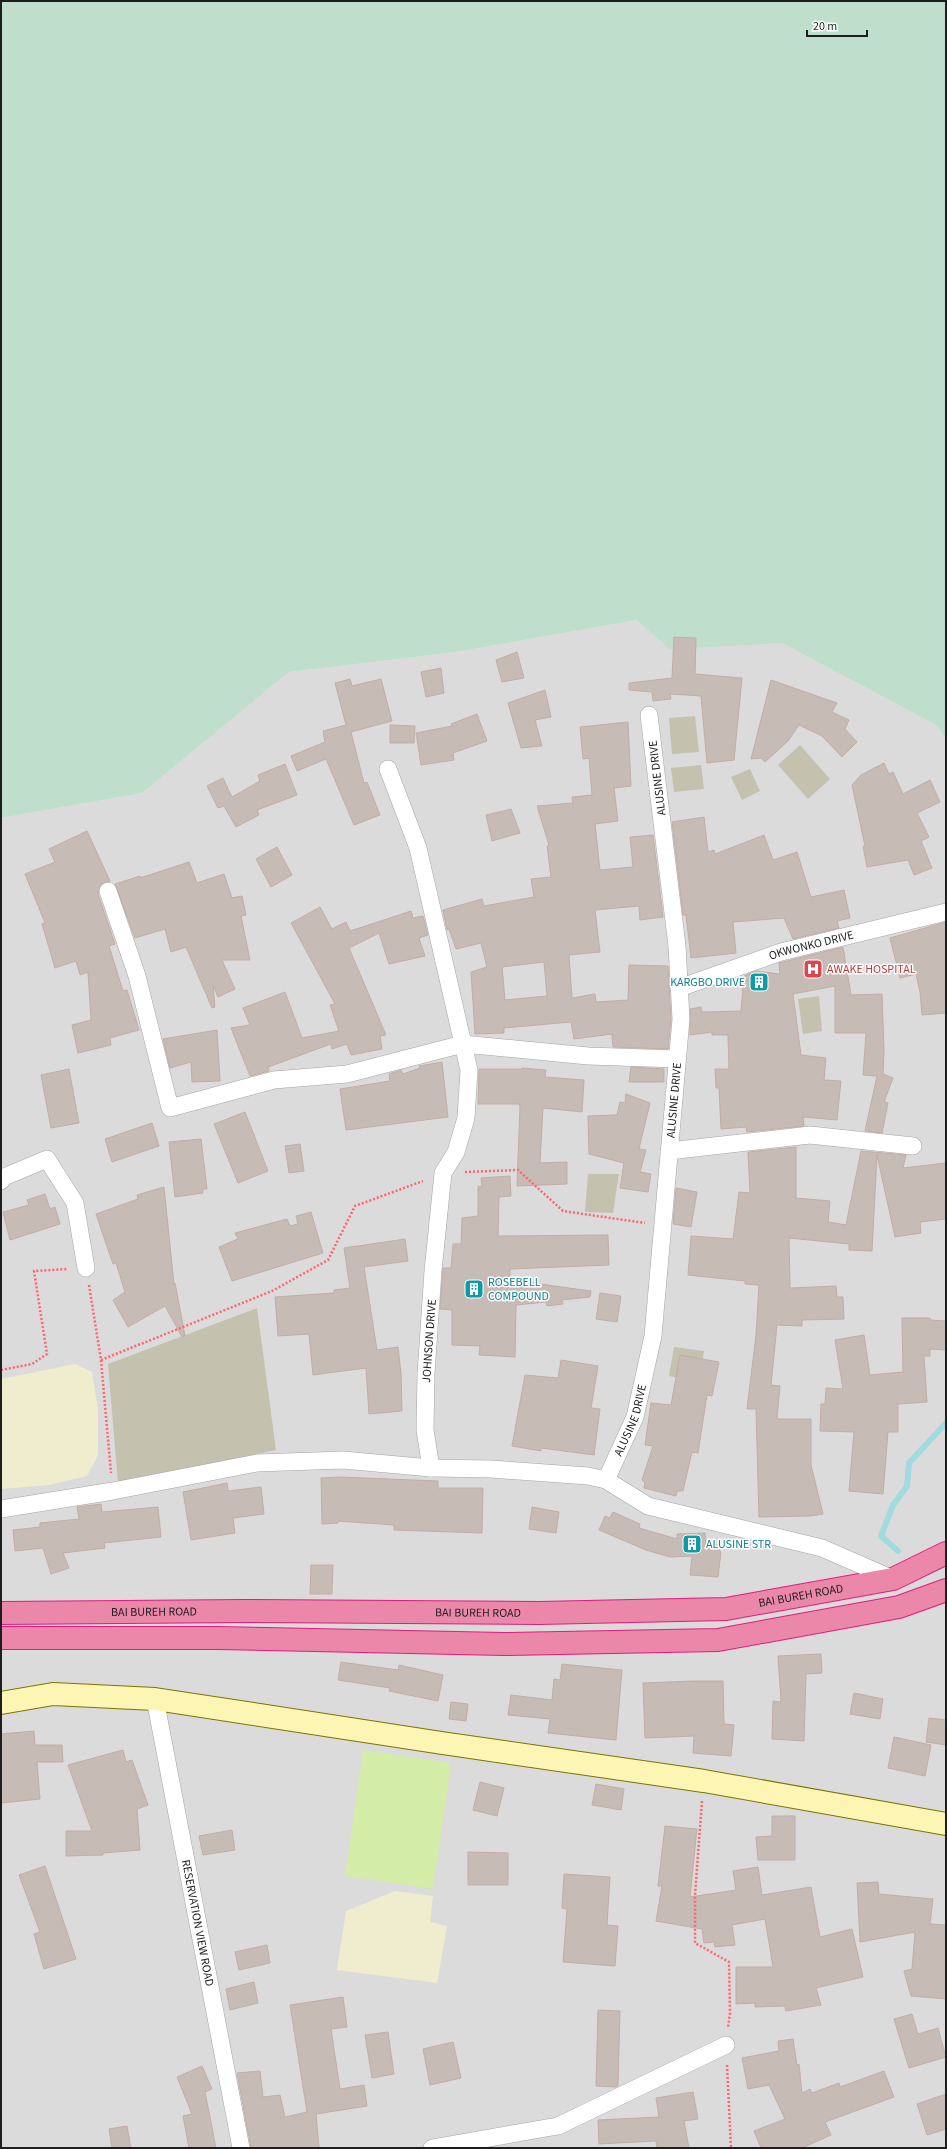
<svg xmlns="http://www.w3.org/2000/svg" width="947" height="2149" font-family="'Source Sans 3',sans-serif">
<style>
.residential{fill:#dcdbdb}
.construction{fill:#c4c1ae}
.farmland{fill:#efedcd}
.grass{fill:#d3eca7}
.wetland{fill:#bfdecb}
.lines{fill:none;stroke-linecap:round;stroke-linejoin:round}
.stream{stroke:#a1dbdf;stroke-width:6}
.building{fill:#c7bbb6;stroke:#c2ada5;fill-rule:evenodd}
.street-casing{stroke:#a5a5a5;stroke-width:18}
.secondary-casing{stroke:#7a7500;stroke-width:24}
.highway-casing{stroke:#e21c7d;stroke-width:24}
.path{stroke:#ff656c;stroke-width:2.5;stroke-dasharray:2 2;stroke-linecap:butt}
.street{stroke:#fff;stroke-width:17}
.secondary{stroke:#fcf5b4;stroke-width:22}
.highway{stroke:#eb87a9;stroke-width:22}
.labels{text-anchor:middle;stroke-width:3;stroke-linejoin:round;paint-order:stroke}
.street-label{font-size:12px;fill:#1e1e1e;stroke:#fff}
.health-label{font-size:12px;fill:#be3a42;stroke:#fff;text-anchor:start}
.culture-label{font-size:12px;fill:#0d838f;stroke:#fff;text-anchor:start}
</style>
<rect width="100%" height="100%" fill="#efeae3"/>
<!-- residential -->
<path class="residential" d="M637,620L782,643L936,725L946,739V2148H1V818L142,793L289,672L456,652Z"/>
<!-- construction -->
<g class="construction">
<path d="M695,716L699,752L672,754L669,718Z"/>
<path d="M800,745L830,779L808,799L778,765Z"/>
<path d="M701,765L704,789L674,792L671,768Z"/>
<path d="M750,769L760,791L742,800L731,777Z"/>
<path d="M819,996L822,1031L803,1034L798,999Z"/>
<path d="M588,1174H619L613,1213L585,1212Z"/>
<path d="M257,1308L276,1450L118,1483L108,1364Z"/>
<path d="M674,1347L704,1351L699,1381L669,1376Z"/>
</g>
<!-- farmland -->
<g class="farmland">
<path d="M75,1364L92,1372L98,1409V1455L87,1476L49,1485L1,1489V1379Z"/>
<path d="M395,1891L433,1896L430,1922L447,1926L437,1983L337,1970L346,1911Z"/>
</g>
<!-- grass -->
<path class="grass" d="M363,1750L451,1763L433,1889L345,1876Z"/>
<!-- wetland -->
<path class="wetland" d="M1,1H946V739L936,725L782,643L670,649L637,620L456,652L289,672L142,793L1,818Z"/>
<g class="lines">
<!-- stream -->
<path class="stream" d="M898,1551L881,1536L893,1505L907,1486L909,1463L946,1423"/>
</g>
<!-- building -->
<g class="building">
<path d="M674,637L696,638L695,674L742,678L734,760L707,763L701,696L670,694L671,699L653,701L652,692L629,690V683L672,678Z"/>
<path d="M517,652L524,678L502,682L496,660Z"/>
<path d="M441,668L444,693L426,697L421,672Z"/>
<path d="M350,679L352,686L381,679L392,721L351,732L364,783L367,782L380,815L354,825L326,759L297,771L291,756L325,742L323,731L346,725L335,683Z"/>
<path d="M771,680L837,703L832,712L849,720L845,729L857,742L842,757L822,736L799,725L788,741L765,762L761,758L751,759Z"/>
<path d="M545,690L551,717L535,720L542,746L521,748L508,703Z"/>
<path d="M477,714L487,741L453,753L454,760L421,765L416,733L452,726L451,724Z"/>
<path d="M628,722L631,786L614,788L618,821L595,824L600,870L633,867L630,837L653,835L663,917L640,920L639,906L595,910L600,952L569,955L572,998L595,994L596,1002L628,1000L629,965L668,966L671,1019L668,1049L613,1047L612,1034L574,1039L571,1022L504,1028V1033L475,1034L471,972L487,967L481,943L456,949L449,929L447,930L443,910L482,899L484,906L534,897L531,879L551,877L547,846L549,845L537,806L573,803L572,797L592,795L589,758L583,759L580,727ZM544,962L547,996L505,1000L502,967Z"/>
<path d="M390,725L415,726L414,743H390Z"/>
<path d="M884,763L889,774L893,772L903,794L930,780L940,802L917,813L929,837L921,841L932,868L914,875L908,860L867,867L863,846H865L852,785L861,775Z"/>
<path d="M285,764L297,795L257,810L259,815L236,827L224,806L218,808L207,786L223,778L232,797L260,781L258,775Z"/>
<path d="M511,809L520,833L492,841L486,815Z"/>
<path d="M704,817L708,852L714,850L715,854L764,835L773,860L797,852L811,897L844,890L850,918L837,921L839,928L793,939L784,918L733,922L736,953L691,958L686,915H683L672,822Z"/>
<path d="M87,831L110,881L101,884L98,894L115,944L109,946L123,991L127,990L139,1030L110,1038L111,1045L78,1053L72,1025L91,1020L88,972L80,975L76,961L55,968L42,924L45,923L25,874L55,862L49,849Z"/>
<path d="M277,847L292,875L271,887L256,859Z"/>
<path d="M189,862L197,883L224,874L232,898L242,896L246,915L241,916L250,960H222L235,989L218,997L213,985L215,1007L212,1008L186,947L171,952L165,929L135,938L115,884L140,876V878Z"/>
<path d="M320,907L332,929L346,922L350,931L411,911L413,918L423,916L428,935L419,938L425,956L389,964L379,933L349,948L386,1035L380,1036L382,1049L351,1055L347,1044L332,1049L331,1044L268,1067L269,1071L250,1076L231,1028L250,1025L243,1008L285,992L302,1038L339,1031L330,1005L335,1004L291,923Z"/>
<path d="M946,922V1013L922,1015L920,992L916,974L900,978L890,938Z"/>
<path d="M843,947L851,995L882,994L884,1051L883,1074L893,1078L884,1102L888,1103L882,1133L865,1131L877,1076L863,1075L866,1033H835V986L793,994L801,1055L826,1058L824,1080L841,1081L837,1120L803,1117L804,1126L747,1132L746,1127L721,1129L719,1088H716L715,1069H729L728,1035H712V1032L690,1035V1009L701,1007L702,1012L741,1011L744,976L756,971L780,974L779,963Z"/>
<path d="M217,1030L220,1081L192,1082L191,1062L170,1068L163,1039Z"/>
<path d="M442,1062L448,1117L346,1130L340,1089L390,1081L389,1074L401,1070L403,1074L420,1068L419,1066Z"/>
<path d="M631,1067L664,1069V1082H629Z"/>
<path d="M522,1068L546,1070L545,1077L584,1080L582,1112L543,1108L540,1163L567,1162V1184L517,1186L520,1106L519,1104H478L479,1069H522Z"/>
<path d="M69,1069L79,1123L51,1128L41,1075Z"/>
<path d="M626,1094L650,1103L639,1149L646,1150L640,1172L651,1174L648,1192L620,1188L624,1163L589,1154L588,1116L617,1115L620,1102L625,1103Z"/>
<path d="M245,1112L268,1171L238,1183L214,1124Z"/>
<path d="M152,1123L159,1146L112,1162L105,1139Z"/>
<path d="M201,1139L207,1189H203V1193L175,1197L169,1142Z"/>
<path d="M300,1144L304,1171L289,1173L285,1146Z"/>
<path d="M796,1147V1198L830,1201L828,1222L846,1225L861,1151L906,1155L903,1168L946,1163V1219L920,1222L921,1233L895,1237L877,1155L872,1251L849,1250V1244L789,1238L790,1288L836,1286L837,1297H843L844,1319L802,1320V1326L777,1325L771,1385L780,1386L777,1419H811V1465L823,1514L810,1516L759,1517L756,1409H747L756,1335L759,1285L745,1284V1281L688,1275L691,1236L733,1239L739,1192L750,1193L748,1152Z"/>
<path d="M510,1176L511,1196L499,1197L498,1236L608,1235L609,1265L510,1269V1280L591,1291L590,1297L562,1300L563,1304L547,1306L546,1302L516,1305L515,1357L479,1355L480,1346L452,1345V1310L440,1309L443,1268H451L453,1244H461L462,1218L478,1216V1186L482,1187L481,1178Z"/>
<path d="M164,1187L174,1284L175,1283L185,1336L182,1337L165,1306L128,1327L113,1300L125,1292L116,1263L113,1264L96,1214L138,1199L137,1195Z"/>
<path d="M676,1188L697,1192L691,1227L673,1224Z"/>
<path d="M45,1194L50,1209L55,1207L60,1224L10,1240L3,1212L29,1205L27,1200Z"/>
<path d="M311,1212L323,1253L232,1281L219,1247L238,1239L235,1233L287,1219L290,1226L298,1224L296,1216Z"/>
<path d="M405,1239L408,1261L364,1267L377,1350L398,1347L401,1373L402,1411L369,1414L366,1368L313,1375L309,1334L278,1336L275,1297L334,1293V1290L350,1288L344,1248Z"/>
<path d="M600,1293L621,1296L617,1322L596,1319Z"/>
<path d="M902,1318H930V1320L946,1321V1350L930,1349V1356H924L927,1402L898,1404V1432H888L883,1494L849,1491L854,1432L820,1431L821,1404H825L826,1388L843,1389L835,1340L864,1335L870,1375L903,1372Z"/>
<path d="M680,1355L719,1362L712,1396L707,1395L698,1453L692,1452L683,1491H677L676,1496L644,1488L645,1483L642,1480L653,1446L645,1445L651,1403L671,1405Z"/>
<path d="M561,1360L598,1366L591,1408L600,1409L594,1455L541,1448V1451L512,1446L525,1375L558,1378Z"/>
<path d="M340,1477L438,1481V1488H483L482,1533L394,1530V1525L338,1521V1523L322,1524L321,1478Z"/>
<path d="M227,1483L228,1491L261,1487L264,1514L233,1518L235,1533L191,1540L183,1492Z"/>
<path d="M101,1504L102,1512L158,1507L161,1537L104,1543L105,1548L63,1553L69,1568L51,1574L43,1548L15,1551L13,1530L40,1527V1523L79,1519L77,1507Z"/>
<path d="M532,1507L559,1512L556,1533L529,1529Z"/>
<path d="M613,1512L640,1524L639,1528L677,1539V1534L705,1533L706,1545H719V1551L721,1552L718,1577L690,1575L692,1556L670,1557L646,1550L599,1530L605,1516L610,1518Z"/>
<path d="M311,1565H333L332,1594H310Z"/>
<path d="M821,1654L822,1673L806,1674L804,1741L772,1739L773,1701L781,1702L778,1656Z"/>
<path d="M341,1662L398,1670L399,1665L443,1675L438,1701L389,1691L390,1688L338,1680Z"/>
<path d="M562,1664L622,1670L616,1740L548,1733L550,1719L508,1715L511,1695L552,1700L554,1679L560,1680Z"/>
<path d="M693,1681H723L724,1724L734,1725L731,1756L693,1753L694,1736L645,1738L643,1683Z"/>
<path d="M854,1693L883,1699L880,1719L850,1714Z"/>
<path d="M451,1702L468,1704L466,1721L449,1719Z"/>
<path d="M929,1718L946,1720V1745L926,1742Z"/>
<path d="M34,1731L35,1745H62L63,1762H37L40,1799L1,1803V1734Z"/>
<path d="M894,1737L931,1745L925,1776L888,1768Z"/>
<path d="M123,1750L126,1762L132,1760L148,1805L137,1809L140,1850L103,1853V1855L66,1856V1831H92L68,1765Z"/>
<path d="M480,1782L504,1788L497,1816L473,1810Z"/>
<path d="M596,1784L624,1789L621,1810L592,1805Z"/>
<path d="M772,1816H795V1860H758L756,1837L772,1836Z"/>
<path d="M665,1826L697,1829L690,1897L736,1890L733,1871L758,1867L762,1895L811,1887L820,1937L852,1929L863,1977L816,1988L821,2005L786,2011L785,2006L755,2007V2003L736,2004V1967H773L765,1919L732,1925L735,1945L715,1947L714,1942L704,1943L702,1929L656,1921L662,1886H658Z"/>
<path d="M232,1830L235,1850L203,1855L199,1836Z"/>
<path d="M468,1852L508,1853V1885H468Z"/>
<path d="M45,1866L76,1959L44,1969L34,1934L40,1932L19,1875Z"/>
<path d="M564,1874L610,1877L607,1925L618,1926L615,1966L563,1962L567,1909L562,1908Z"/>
<path d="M878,1882L879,1894L933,1899L930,1924L946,1925V1999L911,1996L904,1971L912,1969L915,1932L860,1942L857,1883Z"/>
<path d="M267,1945L270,1963L239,1970L235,1952Z"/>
<path d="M254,1982L258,2003L230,2010L226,1989Z"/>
<path d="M343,1997L347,2027L331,2029L340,2089L364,2085L367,2106L316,2114L319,2148H251L237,2073L260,2071L263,2097L280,2095L285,2117L307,2112L290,2005Z"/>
<path d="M598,2010L620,2011L618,2086L616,2087L596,2086Z"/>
<path d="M912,2014L918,2034L938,2028L946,2057L909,2068L894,2019Z"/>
<path d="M388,2032L394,2074L372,2078L365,2035Z"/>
<path d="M793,2039L797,2065L799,2064L802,2093L810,2089L812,2093L839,2083L840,2087L884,2071L894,2097L825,2122L831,2135L802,2148H761L754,2131L785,2119L769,2085L748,2089L742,2058L779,2051L778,2041Z"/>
<path d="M453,2042L461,2078L430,2085L423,2049Z"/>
<path d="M202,2066L212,2089L205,2092L216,2148H189L183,2116L192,2114L177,2077Z"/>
<path d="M693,2092L698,2119L684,2121L689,2148H657L656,2141L599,2144L598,2120L659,2117L656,2098Z"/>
<path d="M946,2094V2129L927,2135L917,2104Z"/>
<path d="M127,2126L131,2148H112L109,2129Z"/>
</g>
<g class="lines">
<defs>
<g id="street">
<path d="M108,891L137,976L170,1108L274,1080L347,1074L463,1044L418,848L388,769"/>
<path id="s1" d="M679,988L781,952L946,912"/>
<path d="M677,1059L588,1056L463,1044L469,1070L466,1118L456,1152L443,1173L433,1271L426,1374L425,1430L431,1468L491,1469L588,1476L606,1480L648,1506L822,1548L893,1579"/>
<path d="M669,1151L810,1135L913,1146"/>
<path d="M1,1181L4,1177L47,1159L75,1203L86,1268"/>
<path id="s2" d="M606,1480L635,1417L653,1336L681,1019L677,946L649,715"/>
<path d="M1,1509L113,1491L257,1463L343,1460L431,1468"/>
<path id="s3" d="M155,1699L241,2148"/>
<path d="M432,2148L558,2126L726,2045"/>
</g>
<path id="secondary" d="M1,1703L53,1694L155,1699L442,1743L704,1781L946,1824"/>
<g id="highway">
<path id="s4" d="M1,1613L243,1611L539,1613L726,1609L893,1579L946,1553"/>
<path d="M1,1638H217L504,1644L718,1640L899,1607L946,1590"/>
</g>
</defs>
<!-- street casing -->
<use href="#street" class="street-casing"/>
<!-- secondary casing -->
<use href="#secondary" class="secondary-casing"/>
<!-- highway casing -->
<use href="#highway" class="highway-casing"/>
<!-- path -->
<g class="path">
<path d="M465,1172L518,1170L563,1211L645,1223"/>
<path d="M89,1285L101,1360L111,1473"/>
<path d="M101,1360L272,1291L328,1260L355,1206L423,1181"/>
<path d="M1,1370L32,1364L47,1354L34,1271L68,1269"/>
<path d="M702,1801L695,1895V1943L729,1962L730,2013L728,2028"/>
<path d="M727,2065L731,2148"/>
</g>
<!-- street -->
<use href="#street" class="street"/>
<!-- secondary -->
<use href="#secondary" class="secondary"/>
<!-- highway -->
<use href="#highway" class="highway"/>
</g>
<!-- icons -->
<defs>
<symbol id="hospital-square" viewBox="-11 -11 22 22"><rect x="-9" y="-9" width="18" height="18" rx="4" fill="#e0444e" stroke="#fff"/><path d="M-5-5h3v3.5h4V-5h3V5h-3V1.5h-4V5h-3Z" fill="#fff"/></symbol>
<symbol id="building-square" viewBox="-11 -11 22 22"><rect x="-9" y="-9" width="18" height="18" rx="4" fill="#0f9aa8" stroke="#fff"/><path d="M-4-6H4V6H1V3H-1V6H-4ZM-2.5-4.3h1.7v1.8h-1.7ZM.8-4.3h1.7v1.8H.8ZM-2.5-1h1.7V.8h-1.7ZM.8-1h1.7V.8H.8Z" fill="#fff"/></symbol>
</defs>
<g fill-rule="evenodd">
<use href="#hospital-square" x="802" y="958" width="22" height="22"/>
<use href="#building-square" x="748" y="971" width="22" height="22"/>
<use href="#building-square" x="463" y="1278" width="22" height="22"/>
<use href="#building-square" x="681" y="1533" width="22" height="22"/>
</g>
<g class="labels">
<!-- street labels -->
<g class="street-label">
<text transform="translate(657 778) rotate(-97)" y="4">ALUSINE DRIVE</text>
<text dy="4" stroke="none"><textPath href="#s1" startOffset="139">OKWONKO DRIVE</textPath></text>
<text dy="4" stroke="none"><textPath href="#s2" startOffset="389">ALUSINE DRIVE</textPath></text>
<text transform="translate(429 1341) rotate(-86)" y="4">JOHNSON DRIVE</text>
<text dy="4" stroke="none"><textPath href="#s2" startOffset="65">ALUSINE DRIVE</textPath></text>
<text dy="4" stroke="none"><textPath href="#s4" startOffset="801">BAI BUREH ROAD</textPath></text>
<text dy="4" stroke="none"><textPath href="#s4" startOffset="153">BAI BUREH ROAD</textPath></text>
<text dy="4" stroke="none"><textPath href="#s4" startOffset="477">BAI BUREH ROAD</textPath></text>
<text dy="4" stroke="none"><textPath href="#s3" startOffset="228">RESERVATION VIEW ROAD</textPath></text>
</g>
<!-- health labels -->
<g class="health-label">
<text x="827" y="973">AWAKE HOSPITAL</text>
</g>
<!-- culture labels -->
<g class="culture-label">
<text x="745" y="986" text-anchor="end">KARGBO DRIVE</text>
<text x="488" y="1286">ROSEBELL<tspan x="488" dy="14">COMPOUND</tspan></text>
<text x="706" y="1548">ALUSINE STR</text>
</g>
</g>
<!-- border -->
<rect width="947" height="2149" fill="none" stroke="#1e1e1e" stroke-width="4"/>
<!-- scale -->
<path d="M807 30v6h60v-6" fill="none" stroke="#1e1e1e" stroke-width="2"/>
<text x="813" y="30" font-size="12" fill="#1e1e1e" stroke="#ffffff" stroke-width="3" paint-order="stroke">20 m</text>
</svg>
